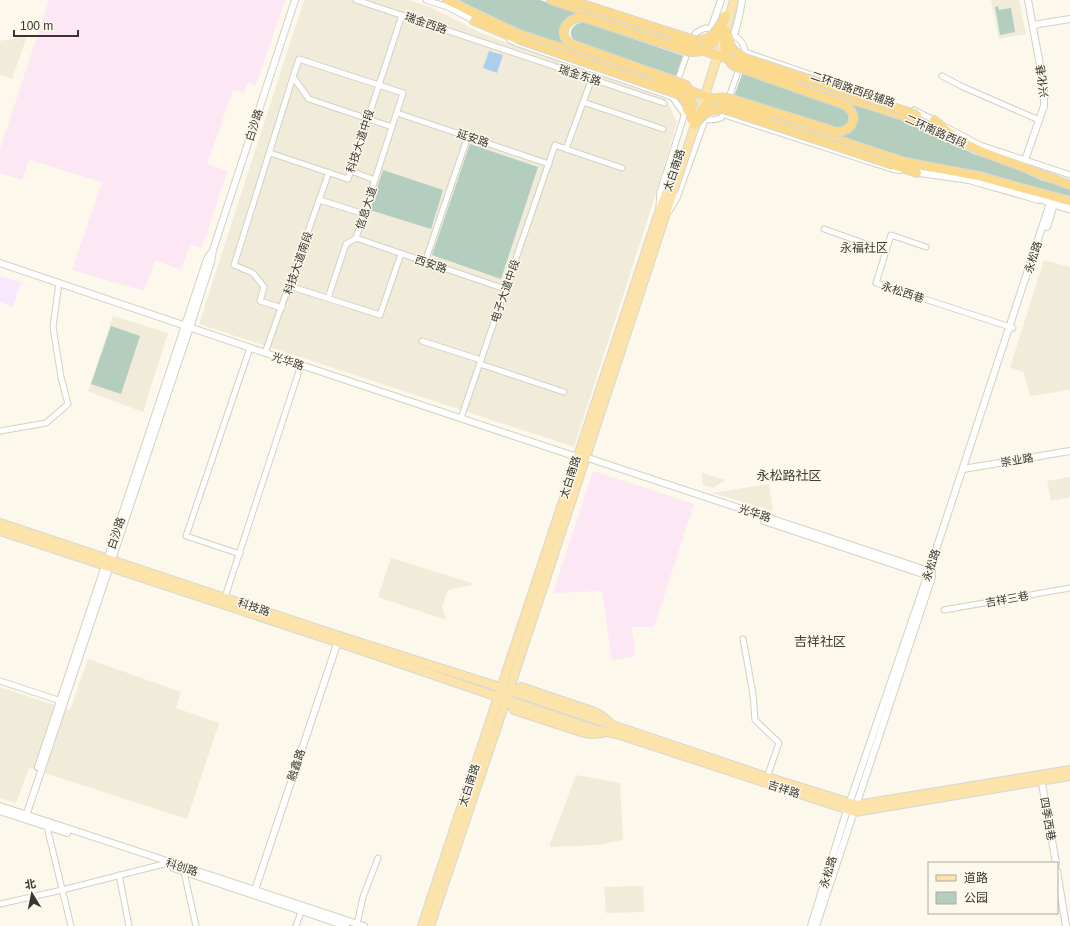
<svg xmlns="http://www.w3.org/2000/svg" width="1070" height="926" font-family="Helvetica,'Noto Sans SC',sans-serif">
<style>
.built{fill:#f1ecd9}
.industrial{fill:#fde7f4}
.medical{fill:#f8e8fb}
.green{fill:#b3cdbf}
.water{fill:#abcfed}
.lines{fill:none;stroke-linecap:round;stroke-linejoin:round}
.minor-casing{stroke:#d3d0c4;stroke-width:7}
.tertiary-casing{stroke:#d3d0c4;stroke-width:8}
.secondary-casing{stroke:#d3d0c4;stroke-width:9}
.primary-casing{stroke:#d7d7d6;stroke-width:10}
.trunk-casing{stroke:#d7d7d6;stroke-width:10}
.minor{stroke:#fff;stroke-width:5}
.tertiary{stroke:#fff;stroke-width:6}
.secondary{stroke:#fff;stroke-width:7}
.primary{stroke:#fce3aa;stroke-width:8}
.trunk{stroke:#fbda8e;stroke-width:8}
.primary-bridge-casing{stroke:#d7d7d6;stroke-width:10;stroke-linecap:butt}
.trunk-bridge-casing{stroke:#d7d7d6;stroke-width:10;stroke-linecap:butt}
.primary-bridge{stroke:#fce3aa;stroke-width:8}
.trunk-bridge{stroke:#fbda8e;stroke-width:8}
.labels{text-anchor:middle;stroke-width:3;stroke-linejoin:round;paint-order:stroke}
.street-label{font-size:11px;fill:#383631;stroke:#fcf8eb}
.neighbourhood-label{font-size:12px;fill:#3e3b31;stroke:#fcf8eb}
.quarter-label{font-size:13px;fill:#3e3b31;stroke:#fcf8eb}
</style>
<rect width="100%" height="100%" fill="#fcf8eb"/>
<!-- built -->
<g class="built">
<path d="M304,0H409L430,7L483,34L666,99L677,122L653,203L574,447L199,324Z"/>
<path d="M991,0H1019L1026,34L999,39Z"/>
<path d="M27,36L12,79L0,75V41Z"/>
<path d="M1044,260L1070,267V390L1030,396L1024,373L1010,367Z"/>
<path d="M113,316L168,333L143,412L88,391Z"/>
<path d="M702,473L725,480L713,488L703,485Z"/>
<path d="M1070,477V497L1051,501L1047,481Z"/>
<path d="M769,484L773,511L712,493Z"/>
<path d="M391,558L475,584L448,590L442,607L446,620L378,597Z"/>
<path d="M88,659L181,692L176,708L219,723L187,819L29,768L16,803L0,798V687L70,710Z"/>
<path d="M576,775L620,783L623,840L597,845L549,847Z"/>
<path d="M643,886L644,912L606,913L604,887Z"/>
</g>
<!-- industrial -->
<g class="industrial">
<path d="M49,0H285L256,85L248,82L244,93L233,90L207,164L227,171L202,248L190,245L181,270L155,260L144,291L72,270L102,182L29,160L22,180L0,173V149Z"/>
<path d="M593,471L694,504L654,627H631L636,650H634L636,656L612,661L602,591L553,593Z"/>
</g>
<!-- medical -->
<path class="medical" d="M0,276L21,282L13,307L0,302Z"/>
<!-- green -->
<g class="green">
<path d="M459,0H540L579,13L572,16L564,22L569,46L509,26Z"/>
<path d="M998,6L999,10L1011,8L1015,32L1000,35L995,7Z"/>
<path d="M583,22L684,56L676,76L577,42C565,35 572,24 583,22Z"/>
<path d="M743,72L845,107L851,120L841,130L734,96Z"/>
<path d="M850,103L912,124L974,154L1012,167L1041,180L1070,189V199L983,172L905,158L838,135L847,133L855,110Z"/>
<path d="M470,144L538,167L501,279L432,255Z"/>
<path d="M383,170L443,190L431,229L370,210Z"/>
<path d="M111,326L140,336L121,394L91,384Z"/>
</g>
<!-- water -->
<path class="water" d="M489,51L503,55L497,73L483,68Z"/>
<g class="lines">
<defs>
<g id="minor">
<path d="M356,0L664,103"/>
<path d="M426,0L448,7L476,22"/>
<path d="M705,28C720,29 744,34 745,52L723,114L721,118C712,122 692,119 684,113C680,109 676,102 672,97L693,36L697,32Z"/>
<path d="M510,40L516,43L672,97"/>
<path d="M745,52L873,96"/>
<path d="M942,76L963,87L1039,120"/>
<path d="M583,102L663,129"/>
<path d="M914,110L936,121"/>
<path d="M397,113L549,164"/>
<path d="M946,127L980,145L1070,175"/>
<path d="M566,149L622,168"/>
<path d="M270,153L348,179L402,15"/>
<path d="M351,171L375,180"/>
<path d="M320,200L364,214"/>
<path d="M659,206L660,192L685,113"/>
<path d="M670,210L677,198L705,120"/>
<path d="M824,229L886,251"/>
<path d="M356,238L505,289"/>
<path d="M926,247L891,235L876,283L1013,328"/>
<path d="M425,262L468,136"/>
<path d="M289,286L380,315L401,254"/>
<path d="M328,298L346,244L356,238L403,93L299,59L293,77L309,99L392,127"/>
<path d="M282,308L260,301L264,287L253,273L234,265L293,77"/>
<path d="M422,341L481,360"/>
<path d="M265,353L329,172"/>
<path d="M480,364L564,392"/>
<path d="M461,418L555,145L566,149L592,78"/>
<path d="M0,431L46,423L68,404L61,377L53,327L59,283"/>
<path d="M240,554L186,536L250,348"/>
<path d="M225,597L301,365"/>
<path d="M944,610L1070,588"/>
<path d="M743,639L753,694L755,720L779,743L767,777"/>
<path d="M0,681L64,702"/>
<path d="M47,827L71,926"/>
<path d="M184,872L196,926"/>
<path d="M119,875L129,926"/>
<path d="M0,904L62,890L164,864"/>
<path d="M357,924L363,897L378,858"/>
<path d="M296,926L301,912"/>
</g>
<g id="tertiary">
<path d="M1033,25L1070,19"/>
<path d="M711,29L721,0"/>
<path d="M734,35L739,17L742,0"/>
<path d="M723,114L893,169L900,170"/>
<path d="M1025,160L1044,106V87L1028,0"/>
<path d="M913,172L969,180L1039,200"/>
<path d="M1047,227L1054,204"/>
<path d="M0,263L301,365L577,457H585L932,572"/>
<path d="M963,469L1070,451"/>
<path d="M764,521L932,577"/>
<path d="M38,767L207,259L211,253"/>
<path d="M1041,778L1056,863"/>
<path d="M0,806L364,926"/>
<path d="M0,811L67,833"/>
<path d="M25,819L193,318L211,262L213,250L295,0"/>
<path d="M173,868L346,926"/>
<path d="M1057,871L1066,926"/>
<path d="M254,893L339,638"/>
<path d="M811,926L847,810L929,571L1050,203L1048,202"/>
<path d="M816,926L931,580"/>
</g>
<path id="secondary" d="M1031,193L1050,203L1070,209"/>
<g id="primary">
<path d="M726,30L734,0"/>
<path d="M0,523L333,634L493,685L767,777L857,805L1070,770"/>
<path d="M0,531L337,642L498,697L597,730L617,734L855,812L1070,776"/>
<path d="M512,692L521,687L592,711L599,714L609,722"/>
<path d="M510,701L514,710L581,732L591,734L602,733"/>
<path d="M422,926L658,215L668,188"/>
<path d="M430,926L509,691L673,192"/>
</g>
<g id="trunk">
<path d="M447,0L519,34L658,80"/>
<path d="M551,0L674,41"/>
<path d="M474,21L517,39"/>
<path d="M794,81L916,120L983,152L1070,185"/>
<path d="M768,117L905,162L978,176L1070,201"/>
<path d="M934,120L951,134"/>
<path d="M893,165L917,173"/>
</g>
</defs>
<!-- minor casing -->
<use href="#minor" class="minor-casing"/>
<!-- tertiary casing -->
<use href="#tertiary" class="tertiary-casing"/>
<!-- secondary casing -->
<use href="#secondary" class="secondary-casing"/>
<!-- primary casing -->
<use href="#primary" class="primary-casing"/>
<!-- trunk casing -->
<use href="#trunk" class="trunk-casing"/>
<!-- minor -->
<use href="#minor" class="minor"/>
<!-- tertiary -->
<use href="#tertiary" class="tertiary"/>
<!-- secondary -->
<use href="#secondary" class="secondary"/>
<!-- primary -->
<use href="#primary" class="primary"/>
<!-- trunk -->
<use href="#trunk" class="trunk"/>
<defs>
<path id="primary-bridge" d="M673,192L724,37"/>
<g id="trunk-bridge">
<path d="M570,0L697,41C714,39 717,29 725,16"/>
<path d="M726,30C730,46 730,50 745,58L917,115"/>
<path d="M517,39L680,95L687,103L688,111"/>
<path d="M674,41L794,81"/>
<path d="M658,80L768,117"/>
<path d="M698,114C708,101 715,94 732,99L837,132C853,131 860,115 845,105L734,66C724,58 725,48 724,37"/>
<path d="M691,119C692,106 694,95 686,85L577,46C574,45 571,44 568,42C556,30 571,15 585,18L690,52C707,53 709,46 719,34"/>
<path d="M694,125L708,111L723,109L893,165"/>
</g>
</defs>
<!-- primary-bridge casing -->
<use href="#primary-bridge" class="primary-bridge-casing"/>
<!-- trunk-bridge casing -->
<use href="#trunk-bridge" class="trunk-bridge-casing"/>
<!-- primary-bridge -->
<use href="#primary-bridge" class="primary-bridge"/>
<!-- trunk-bridge -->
<use href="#trunk-bridge" class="trunk-bridge"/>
</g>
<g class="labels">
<!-- street labels -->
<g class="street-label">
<text transform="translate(426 23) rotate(19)" y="4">瑞金西路</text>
<text transform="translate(580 75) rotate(18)" y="4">瑞金东路</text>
<text transform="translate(1042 81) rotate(-97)" y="4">兴化巷</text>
<text transform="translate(853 89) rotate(19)" y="4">二环南路西段辅路</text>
<text transform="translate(254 125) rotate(-72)" y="4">白沙路</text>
<text transform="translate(936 131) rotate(24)" y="4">二环南路西段</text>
<text transform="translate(473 138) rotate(19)" y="4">延安路</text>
<text transform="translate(360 141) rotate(-72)" y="4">科技大道中段</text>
<text transform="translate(674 170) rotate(-71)" y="4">太白南路</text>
<text transform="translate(366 208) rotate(-72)" y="4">信息大道</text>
<text transform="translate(1033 257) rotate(-72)" y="4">永松路</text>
<text transform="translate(298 263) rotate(-71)" y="4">科技大道南段</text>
<text transform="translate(431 264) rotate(19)" y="4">西安路</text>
<text transform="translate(505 291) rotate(-71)" y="4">电子大道中段</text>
<text transform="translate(903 292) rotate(18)" y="4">永松西巷</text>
<text transform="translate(288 361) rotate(19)" y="4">光华路</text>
<text transform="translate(1017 460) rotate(-9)" y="4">崇业路</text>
<text transform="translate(570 477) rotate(-72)" y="4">太白南路</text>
<text transform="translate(755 513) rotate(18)" y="4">光华路</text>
<text transform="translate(116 533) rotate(-71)" y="4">白沙路</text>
<text transform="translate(931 565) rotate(-71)" y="4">永松路</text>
<text transform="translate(1007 599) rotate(-10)" y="4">吉祥三巷</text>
<text transform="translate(254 607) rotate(19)" y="4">科技路</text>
<text transform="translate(296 765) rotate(-71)" y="4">融鑫路</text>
<text transform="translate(469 785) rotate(-72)" y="4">太白南路</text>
<text transform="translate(784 789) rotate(18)" y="4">吉祥路</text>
<text transform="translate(1048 819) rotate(80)" y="4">四季西巷</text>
<text transform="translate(182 867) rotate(18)" y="4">科创路</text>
<text transform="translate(828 872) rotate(-73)" y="4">永松路</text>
</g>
<!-- neighbourhood labels -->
<g class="neighbourhood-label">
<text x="864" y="252">永福社区</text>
</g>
<!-- quarter labels -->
<g class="quarter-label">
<text x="789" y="480">永松路社区</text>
<text x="820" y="646">吉祥社区</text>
</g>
</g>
<!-- legend -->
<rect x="928" y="862" width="130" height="52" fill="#fcf8eb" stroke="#aeaaa1"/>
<rect x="936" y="875" width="20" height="6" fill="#fce3aa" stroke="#aeaaa1"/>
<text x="964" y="882" font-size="12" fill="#383631">道路</text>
<rect x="936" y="892" width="20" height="12" fill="#b3cdbf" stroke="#aeaaa1"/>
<text x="964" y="902" font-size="12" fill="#383631">公园</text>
<!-- north arrow -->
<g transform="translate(32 894) rotate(350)" stroke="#fcf8eb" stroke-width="3" paint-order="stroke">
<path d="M0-3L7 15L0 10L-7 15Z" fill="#383631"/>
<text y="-6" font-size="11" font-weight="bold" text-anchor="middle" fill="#383631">北</text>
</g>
<!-- scale -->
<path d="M14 30v6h64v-6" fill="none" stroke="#383631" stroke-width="2"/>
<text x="20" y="30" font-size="12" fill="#383631" stroke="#fcf8eb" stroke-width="3" paint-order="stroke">100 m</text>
</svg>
